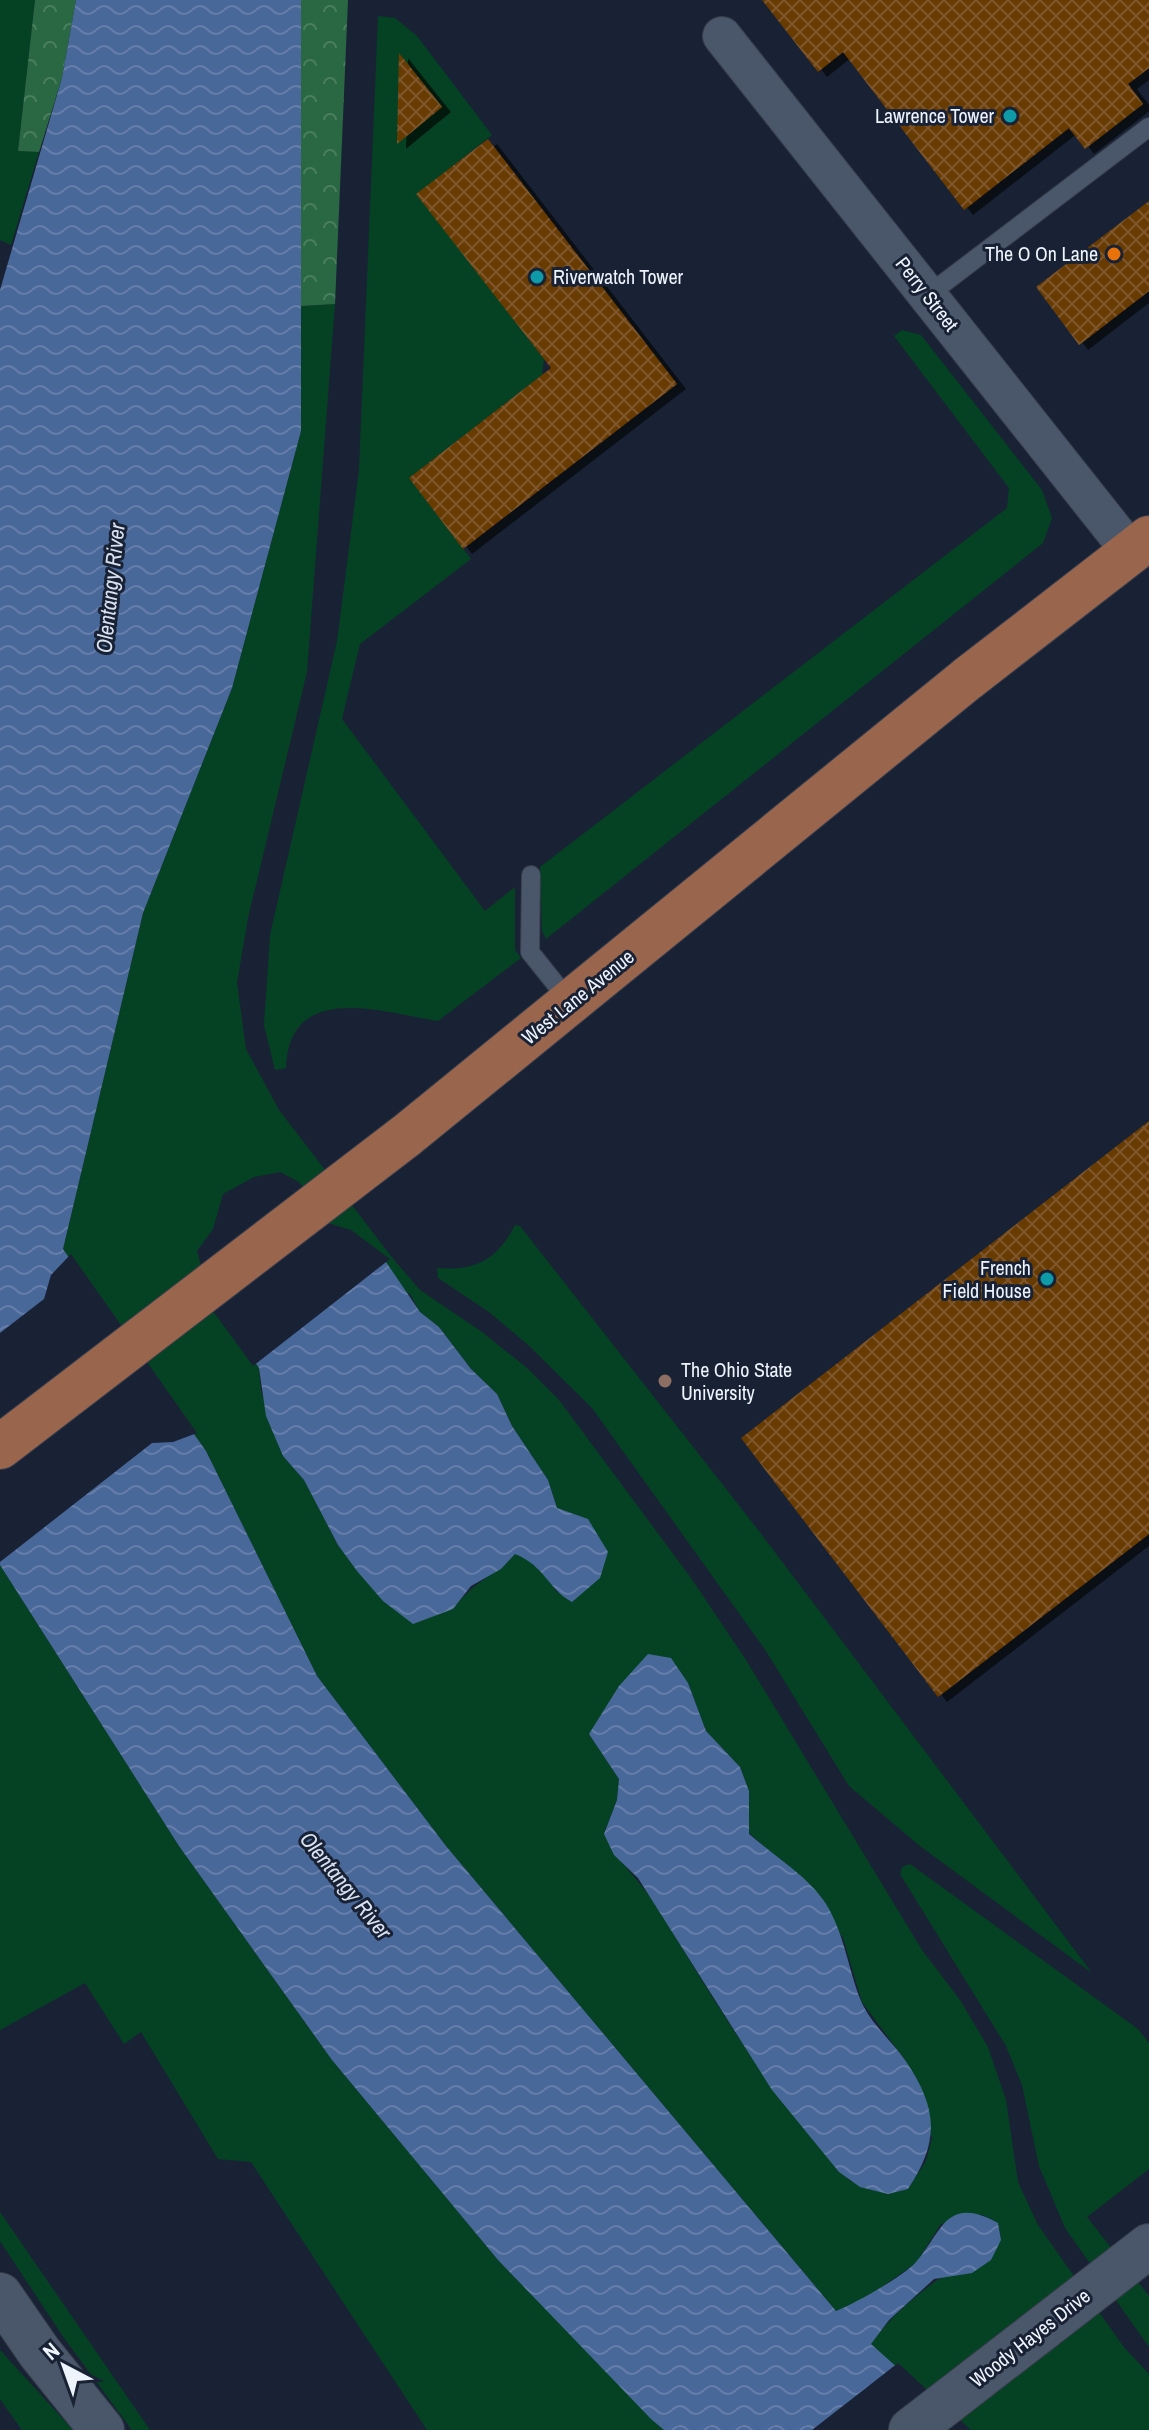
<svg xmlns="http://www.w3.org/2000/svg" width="1149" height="2430" font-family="'Archivo Narrow',sans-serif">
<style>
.grass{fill:#054223;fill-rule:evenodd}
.forest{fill:url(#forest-crowns)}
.water{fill:url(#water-waves)}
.pier{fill:#182234}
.building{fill:url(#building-cross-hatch);filter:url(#shadow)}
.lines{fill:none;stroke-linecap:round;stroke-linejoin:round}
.lane-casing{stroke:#373e4d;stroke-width:20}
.street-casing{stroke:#373e4d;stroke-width:40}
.secondary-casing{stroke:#373e4d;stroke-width:46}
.primary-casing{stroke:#373e4d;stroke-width:46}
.lane{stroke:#4a566a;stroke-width:18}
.street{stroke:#4a566a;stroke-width:38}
.secondary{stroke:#4a566a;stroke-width:44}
.primary{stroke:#9a654d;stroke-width:44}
.culture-dot{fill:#0f9aa8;stroke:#182234;stroke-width:3}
.food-dot{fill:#e8710a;stroke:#182234;stroke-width:3}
.education-dot{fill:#8d6e63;stroke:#182234;stroke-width:3}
.labels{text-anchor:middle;stroke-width:6;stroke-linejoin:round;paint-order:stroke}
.poi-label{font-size:20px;fill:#eef4fe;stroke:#182234;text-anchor:end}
.street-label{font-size:20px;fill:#eef4fe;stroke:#182234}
.water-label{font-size:22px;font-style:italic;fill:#d8e2f1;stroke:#182234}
</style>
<defs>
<pattern id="forest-crowns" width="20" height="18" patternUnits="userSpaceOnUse" patternTransform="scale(2)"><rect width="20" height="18" fill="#2a6843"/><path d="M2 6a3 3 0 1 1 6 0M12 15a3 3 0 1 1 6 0" fill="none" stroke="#497e5f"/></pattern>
<pattern id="water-waves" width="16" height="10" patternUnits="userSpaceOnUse" patternTransform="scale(2)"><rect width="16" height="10" fill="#49689a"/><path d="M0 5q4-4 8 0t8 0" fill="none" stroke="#647ea9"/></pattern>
<pattern id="building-cross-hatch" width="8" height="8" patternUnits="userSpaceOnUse" patternTransform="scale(2)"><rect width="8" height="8" fill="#683a06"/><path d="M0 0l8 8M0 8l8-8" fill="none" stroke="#7e572b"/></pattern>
<filter id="shadow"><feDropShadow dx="9" dy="5" stdDeviation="0" flood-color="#0009"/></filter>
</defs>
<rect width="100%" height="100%" fill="#182234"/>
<!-- grass -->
<g class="grass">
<path d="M0,0H35L18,151L39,152L11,245L0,240Z"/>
<path d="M378,16L395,18L417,36L492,135L417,194L544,359L542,375L409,478L471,559L360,644L342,719L485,911L515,887V950L521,958L438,1021C383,1012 289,980 286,1068L275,1070L264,1025L270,935L337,641L359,470Z"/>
<path d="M335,304L307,672L248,918L237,983L246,1049L279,1110L394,1260L420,1290L482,1332L527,1368L559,1400L691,1578L746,1660L922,1950L960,2000L988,2047L1006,2100L1018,2182L1038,2225L1123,2346L1149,2374V2430H967L870,2344C906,2297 950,2270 1001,2240L998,2223L983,2215L941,2224L916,2263L862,2301L836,2311L446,1846L317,1676L206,1451L63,1249L143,913L232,688L301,431V306ZM216,1231L410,1294L420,1312L439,1327L471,1369L497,1394L512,1426L548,1480L557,1508V1593C547,1573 536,1562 515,1554C494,1576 473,1582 453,1609L357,1571L338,1545L304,1480L283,1456L261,1391L259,1368L229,1324ZM688,1683L706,1731L740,1767L749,1791V1833L797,1875L843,1938L862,2002L905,2060L932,2138L926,2161L908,2189C884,2195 860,2191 841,2173C831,2164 824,2150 815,2139C752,2067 707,1988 657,1907C641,1881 617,1862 604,1833L617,1800L619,1779L589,1734Z"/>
<path d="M902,330L921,335L1042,490L1052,518L1043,543L546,939L542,931L540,867L1007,508L1009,488L894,336Z"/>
<path d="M515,1225L520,1226L759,1531L1092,1973L920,1846L849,1786L766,1651L592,1408L527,1344L489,1312L438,1278L437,1268C476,1271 497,1260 515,1225Z"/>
<path d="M0,1565L179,1846L332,2060L498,2260L664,2430H427L251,2162L218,2159L141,2032L124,2044L85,1983L0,2030Z"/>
<path d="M910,1864L1138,2029L1149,2043V2169L1087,2217L1149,2296V2347L1065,2228L1039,2166L1022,2085L1006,2046L900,1874L902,1867Z"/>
<path d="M0,2212L150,2430H132L64,2338L0,2241Z"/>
<path d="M0,2350L73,2430H22L0,2399Z"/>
</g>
<!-- forest -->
<g class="forest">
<path d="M35,0H76L62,78L39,152L18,151Z"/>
<path d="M301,0H348L335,304L301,306Z"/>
</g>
<!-- water -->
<g class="water">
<path d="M76,0H301V431L232,688L143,913L63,1249L206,1451L317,1676L446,1846L836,2311C854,2304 904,2276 916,2262C942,2233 945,2194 998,2223L1001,2240L991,2260L972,2273L934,2279L889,2320L871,2344L967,2430H664L651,2419L498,2260L332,2060L179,1846L0,1565V290L62,78Z"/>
<path d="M325,1226L384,1259L420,1312L439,1327L471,1369L497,1394L512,1426L548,1480L557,1508L588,1519L608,1552L600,1578L572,1602C547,1588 545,1566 515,1554L501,1569L471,1586L453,1609L413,1624L383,1601L357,1571L338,1545L304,1480L283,1456L266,1416L259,1368L229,1324Z"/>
<path d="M648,1654L671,1658L688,1683L706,1731L740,1767L749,1791V1834C773,1855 809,1877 826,1904C845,1935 848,1969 861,2001C871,2024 891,2040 905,2060C938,2108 940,2141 908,2189L888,2194L860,2187L839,2172L772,2090L638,1878L614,1855L604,1834L617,1800L619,1779L589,1734L619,1686Z"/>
</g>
<!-- pier -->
<g class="pier">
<path d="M280,1172L299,1182L328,1223L351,1230L390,1259L253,1366L213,1311L197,1251L213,1229L223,1194L254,1177Z"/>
<path d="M71,1254L197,1433L173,1442L152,1443L0,1562V1333L44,1299L51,1275Z"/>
<path d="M898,2363L971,2430H812Z"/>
</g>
<!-- building -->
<g class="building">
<path d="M762,0H1149V68L1128,84L1143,104L1085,149L1069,128L964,210L843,52L818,72Z"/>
<path d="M399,53L442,107L397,144Z"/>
<path d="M488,139L677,384L463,549L409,478L551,368L416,194Z"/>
<path d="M1149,201V291L1079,345L1036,287Z"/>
<path d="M1149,1121V1534L938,1697L741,1438Z"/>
</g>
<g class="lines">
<defs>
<g id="lane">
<path d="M928,295L1149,127"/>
<path d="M531,875L530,952L570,1002"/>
</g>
<path id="street" d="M722,36L1131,552"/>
<g id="secondary">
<path d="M0,2295L40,2353L102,2430"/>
<path d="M911,2430L1149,2246"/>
</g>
<path id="primary" d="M0,1447L407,1135L967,679L1149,538"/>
</defs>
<!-- lane casing -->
<use href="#lane" class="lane-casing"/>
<!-- street casing -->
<use href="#street" class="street-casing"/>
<!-- secondary casing -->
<use href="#secondary" class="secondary-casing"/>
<!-- primary casing -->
<use href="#primary" class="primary-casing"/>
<!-- lane -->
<use href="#lane" class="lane"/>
<!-- street -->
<use href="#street" class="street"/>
<!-- secondary -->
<use href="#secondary" class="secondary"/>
<!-- primary -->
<use href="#primary" class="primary"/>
</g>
<!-- markers -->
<g class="culture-dot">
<circle cx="1010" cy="116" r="8"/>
<circle cx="537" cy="277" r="8"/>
<circle cx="1047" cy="1279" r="8"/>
</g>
<circle class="food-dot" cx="1114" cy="254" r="8"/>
<circle class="education-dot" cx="665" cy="1381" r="8"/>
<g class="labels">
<!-- poi labels -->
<g class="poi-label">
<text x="994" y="123">Lawrence Tower</text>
<text x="1098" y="261">The O On Lane</text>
<text x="553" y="284" text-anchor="start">Riverwatch Tower</text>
<text x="1031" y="1275">French<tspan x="1031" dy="23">Field House</tspan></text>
<text x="681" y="1377" text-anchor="start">The Ohio State<tspan x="681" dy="23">University</tspan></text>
</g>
<!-- street labels -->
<g class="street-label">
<text transform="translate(927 294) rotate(52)" y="7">Perry Street</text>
<text transform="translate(578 997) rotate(-39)" y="7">West Lane Avenue</text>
<text transform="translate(1030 2338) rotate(-38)" y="7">Woody Hayes Drive</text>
</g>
<!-- water labels -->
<g class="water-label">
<text transform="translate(110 588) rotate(-84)" y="8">Olentangy River</text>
<text transform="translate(346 1885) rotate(51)" y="8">Olentangy River</text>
</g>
</g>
<!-- north arrow -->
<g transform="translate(64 2366) rotate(319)" stroke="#182234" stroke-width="6" paint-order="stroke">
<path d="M0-6L14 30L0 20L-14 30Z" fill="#eef4fe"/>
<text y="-12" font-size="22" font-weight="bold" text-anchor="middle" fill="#eef4fe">N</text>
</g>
</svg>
